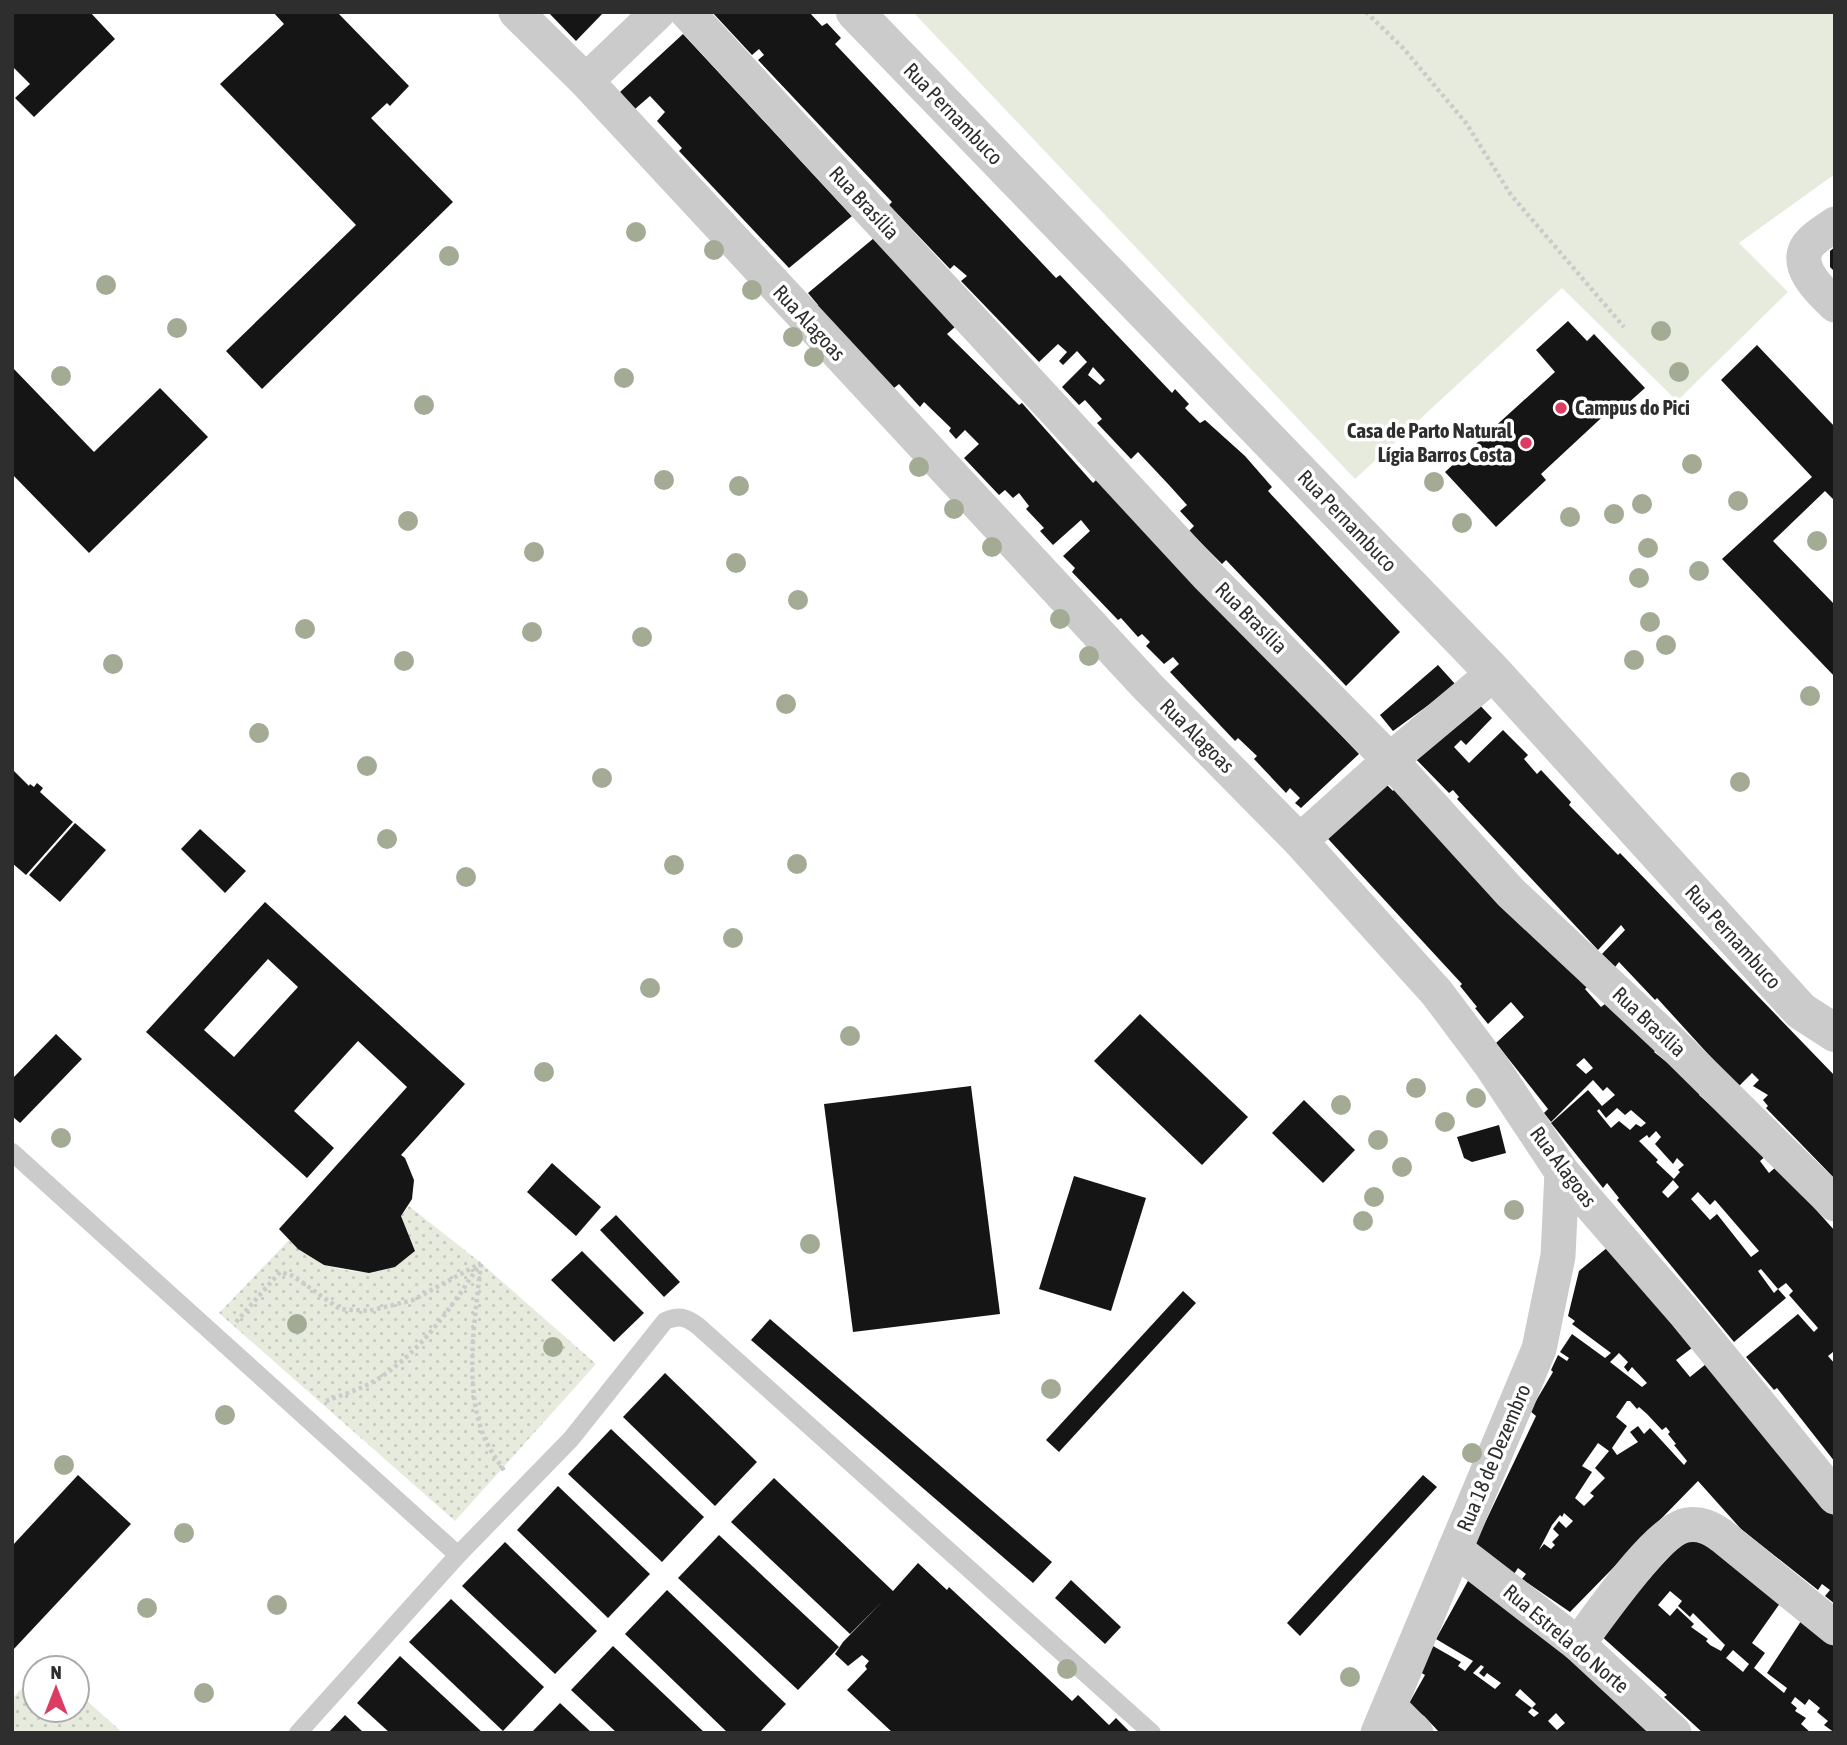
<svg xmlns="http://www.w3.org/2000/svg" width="1847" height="1745" font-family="'Asap Condensed',sans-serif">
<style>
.grass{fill:#e7ebdd}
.park{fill:url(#park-dots)}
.building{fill:#151515;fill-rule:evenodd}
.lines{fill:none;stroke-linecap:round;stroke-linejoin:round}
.path{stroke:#cbcbcb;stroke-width:4.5;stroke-dasharray:3.5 3.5;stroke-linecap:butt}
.service{stroke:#cbcbcb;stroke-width:18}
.minor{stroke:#cbcbcb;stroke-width:35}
.tertiary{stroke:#cbcbcb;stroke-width:38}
.tree{fill:#a3ab95}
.poi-dot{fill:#da3c62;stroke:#fff;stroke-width:2.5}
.labels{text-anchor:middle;stroke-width:7;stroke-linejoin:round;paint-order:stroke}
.street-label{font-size:21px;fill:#2e2e2e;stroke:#fff}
.poi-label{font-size:21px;font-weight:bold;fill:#2e2e2e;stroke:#fff;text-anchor:start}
</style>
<defs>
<pattern id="park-dots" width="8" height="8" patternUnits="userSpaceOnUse" patternTransform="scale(1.75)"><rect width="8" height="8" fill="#e7ebdd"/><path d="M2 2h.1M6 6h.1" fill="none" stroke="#c6cabe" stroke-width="1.8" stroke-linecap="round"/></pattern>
</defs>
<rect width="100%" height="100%" fill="#fff"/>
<!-- grass -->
<path class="grass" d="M913,12H1835V174L1739,243L1788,292L1677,401L1562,288L1355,479Z"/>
<!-- park -->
<g class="park">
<path d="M409,1206L481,1263L596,1364L455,1521L219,1313L289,1240C323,1272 379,1287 415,1251L401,1216Z"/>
<path d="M35,1674V1710H77V1692L123,1733H12V1699Z"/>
</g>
<!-- building -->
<g class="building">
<path d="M13,12H90L115,39L34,117L15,98L30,84L12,66Z"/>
<path d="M273,12H341L339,14L409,86L390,106L387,103L371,118L453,202L262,389L226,351L356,225L220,84L284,24Z"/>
<path d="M548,12H604L576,41Z"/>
<path d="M712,12H809L822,26L827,23L841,38L835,44L1056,278L1060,275L1172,393L1175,389L1189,404L1185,408L1200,423L1205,420L1245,456L1272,487L1268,491L1400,632L1346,686L1226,560L1222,564L1189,531L1194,526L1180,511L1187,505L1169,485L1138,452L1131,459L1097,423L1102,419L1085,400L1079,405L1062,387L1087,362L1077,351L1063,365L1059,361L1067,352L1058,344L1039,362L961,281L967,276L954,265L950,269L889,205L892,202L758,60L764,55L759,49L752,55ZM1093,367L1105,380L1100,385L1088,375Z"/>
<path d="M683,34L852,216L789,268L679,151L682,148L657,121L665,112L650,96L635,109L620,92Z"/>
<path d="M874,238L956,326L947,334L1019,405L1022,403L1093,483L1098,478L1359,754L1301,808L1295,803L1300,798L1290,788L1286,793L1254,759L1257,756L1238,738L1235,741L1170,672L1179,664L1173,657L1164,664L1146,646L1150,642L1142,634L1138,637L1121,618L1118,620L1072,572L1075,568L1063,556L1090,531L1081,520L1053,545L1040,531L1044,528L1026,509L1029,506L1019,493L1013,498L1005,490L999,495L964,458L979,444L965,430L956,439L949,431L951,428L924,402L920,407L899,384L894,388L817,306L818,305L808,293Z"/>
<path d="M1835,247V272L1830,267V251Z"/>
<path d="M1568,321L1587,341L1594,334L1645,388L1617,413L1612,408L1541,474L1546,480L1496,527L1445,472L1555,372L1536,350Z"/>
<path d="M1757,345L1835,427V501L1825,491L1773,541L1835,605V677L1722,559L1812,477L1721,380Z"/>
<path d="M12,367L94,452L160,388L208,437L89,553L12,474Z"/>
<path d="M1438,665L1456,685L1393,731L1380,715Z"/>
<path d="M1473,698L1492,718L1466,745L1461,740L1454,747L1469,763L1503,730L1528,755L1524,759L1537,774L1541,770L1571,802L1569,805L1618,855L1620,853L1835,1076V1179L1766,1108L1768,1106L1763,1100L1768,1095L1753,1086L1759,1080L1752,1073L1738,1087L1657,998L1655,1000L1619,962L1615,967L1602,954L1625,930L1621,925L1598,950L1457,799L1459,797L1453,790L1449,793L1407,750Z"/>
<path d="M12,769L29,786L30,784L34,787L37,783L43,788L40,792L73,822L26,875L12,863Z"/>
<path d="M1376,774L1393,791L1396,787L1591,983L1585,989L1601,1007L1609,1001L1658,1048L1654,1052L1703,1091L1699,1095L1767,1155L1760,1161L1769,1173L1777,1166L1835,1231V1354L1833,1352L1828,1356L1835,1364V1462L1777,1388L1774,1390L1746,1357L1798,1314L1814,1332L1818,1328L1789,1295L1793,1291L1786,1283L1778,1289L1786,1298L1734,1342L1617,1200L1619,1198L1607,1183L1603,1188L1551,1123L1588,1090L1602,1106L1615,1095L1607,1087L1603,1091L1593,1080L1551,1122L1544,1113L1548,1109L1496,1043L1524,1017L1511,1002L1488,1024L1475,1008L1477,1007L1460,986L1462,984L1319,829ZM1584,1058L1593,1068L1586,1074L1576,1065ZM1617,1108L1625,1115L1631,1110L1646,1123L1641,1127L1636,1124L1630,1130L1619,1121L1611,1128L1597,1111L1599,1109L1606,1118ZM1656,1131L1661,1137L1655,1144L1673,1164L1677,1158L1684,1165L1678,1170L1680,1172L1673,1180L1679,1187L1668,1198L1662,1192L1674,1179L1656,1162L1658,1160L1639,1141L1647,1135L1649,1138ZM1698,1192L1710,1205L1715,1200L1759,1251L1751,1257L1717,1214L1710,1220L1691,1199ZM1761,1269L1778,1289L1774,1293L1758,1271Z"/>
<path d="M75,823L106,850L60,902L29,875Z"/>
<path d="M200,829L246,871L225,893L181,849Z"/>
<path d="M265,902L465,1084L401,1155L405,1158L414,1180L412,1199L401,1216L415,1251L395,1267L369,1273L324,1265L298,1249L279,1229L407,1087L358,1041L294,1111L334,1148L307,1178L146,1032ZM268,959L298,987L234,1057L204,1030Z"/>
<path d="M1140,1014L1248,1117L1202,1165L1094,1061Z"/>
<path d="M56,1034L82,1059L20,1123L12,1116V1079Z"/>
<path d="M971,1086L1000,1314L853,1332L824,1104Z"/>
<path d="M1304,1100L1355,1150L1323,1183L1272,1133Z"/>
<path d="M1499,1125L1506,1153L1472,1162L1464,1158L1457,1137Z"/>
<path d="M552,1163L601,1207L576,1236L527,1192Z"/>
<path d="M1074,1176L1146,1198L1111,1311L1039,1289Z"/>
<path d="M616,1215L680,1282L664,1297L600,1230Z"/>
<path d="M1608,1247L1692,1348L1676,1360L1690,1377L1706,1364L1835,1517V1604L1825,1596L1830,1590L1822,1584L1818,1590L1741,1529L1698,1481L1570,1612L1522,1579L1526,1574L1518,1568L1514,1574L1472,1550L1536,1416L1530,1411L1553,1372L1551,1370L1558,1355L1567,1361L1569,1358L1560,1352L1572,1334L1605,1358L1611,1353L1572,1324L1575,1321L1568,1316L1579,1271ZM1619,1353L1628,1362L1624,1367L1628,1372L1632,1367L1647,1383L1642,1387L1610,1362ZM1627,1401H1630L1637,1409L1639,1407L1647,1414L1662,1430L1666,1427L1670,1432L1668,1434L1676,1444L1674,1445L1687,1461L1684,1465L1650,1428L1644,1434L1638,1426L1630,1432L1638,1442L1617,1455L1612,1448L1627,1426L1616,1417ZM1598,1443L1609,1451L1595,1468L1605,1478L1590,1493L1594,1496L1584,1506L1575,1498L1592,1472L1582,1466ZM1564,1513L1573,1521L1566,1528L1559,1521L1553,1529L1559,1535L1552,1542L1555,1545L1551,1549L1544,1544L1539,1550L1552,1525L1560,1515L1562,1517Z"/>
<path d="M582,1251L644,1313L614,1342L551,1280Z"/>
<path d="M1183,1291L1196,1303L1059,1452L1046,1440Z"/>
<path d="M770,1319L1052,1562L1033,1583L751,1340Z"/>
<path d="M665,1373L757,1462L715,1506L623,1417Z"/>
<path d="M611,1429L704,1517L662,1562L568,1474Z"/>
<path d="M78,1475L131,1524L12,1651V1546Z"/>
<path d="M1423,1475L1437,1487L1300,1636L1287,1623Z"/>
<path d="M774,1478L893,1591L918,1563L947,1590L949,1587L1072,1701L1078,1695L1109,1725L1116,1718L1131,1733H893L847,1690L867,1669L865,1666L869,1661L862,1655L848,1666L835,1654L843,1642L882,1602L850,1634L731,1522Z"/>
<path d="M558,1486L650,1574L608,1618L517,1530Z"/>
<path d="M1694,1529L1783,1599L1752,1643L1765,1653L1754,1668L1784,1693L1787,1688L1767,1673L1805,1615L1835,1638V1733L1824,1725L1828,1721L1817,1712L1820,1708L1809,1699L1805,1705L1795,1697L1791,1703L1797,1708L1795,1711L1806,1718L1801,1724L1811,1733H1703L1664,1697L1667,1695L1599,1634ZM1670,1591L1682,1601L1678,1606L1690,1617L1693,1613L1725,1645L1721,1651L1710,1645L1706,1641L1708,1639L1691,1627L1694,1624L1677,1608L1670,1616L1658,1605ZM1733,1650L1749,1664L1743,1672L1726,1658Z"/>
<path d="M719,1535L839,1647L798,1690L678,1578Z"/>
<path d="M505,1542L597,1631L555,1674L462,1586Z"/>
<path d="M1469,1579L1489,1590L1659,1733H1440L1424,1716L1407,1707L1425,1675L1420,1672L1433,1646L1461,1662L1458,1666L1465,1671L1473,1661L1436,1639ZM1481,1665L1484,1667L1479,1673L1484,1677L1487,1673L1501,1683L1495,1689L1473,1673ZM1520,1689L1536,1704L1532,1708L1539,1713L1534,1717L1528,1712L1532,1708L1515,1695ZM1556,1713L1565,1723L1557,1730L1548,1721Z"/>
<path d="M1071,1580L1121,1627L1105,1644L1055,1598Z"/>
<path d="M667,1590L786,1704L759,1733H728L625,1634Z"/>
<path d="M451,1599L544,1687L503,1731L409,1642Z"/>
<path d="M613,1646L705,1733H617L571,1690Z"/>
<path d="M400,1656L483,1733H390L357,1703Z"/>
<path d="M560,1703L592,1733H531Z"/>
<path d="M345,1715L364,1733H328Z"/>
</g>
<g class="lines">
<!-- path -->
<g class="path">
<path d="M1366,12L1404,49L1466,123L1511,195L1624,327"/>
<path d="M481,1264C475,1317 463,1389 485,1439C490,1451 498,1461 505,1472"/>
<path d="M236,1322L280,1272L293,1276L340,1309L369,1311L413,1300L481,1263"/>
<path d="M326,1401C344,1394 365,1388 381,1377C424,1348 452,1306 480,1264"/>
</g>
<!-- service -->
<g class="service">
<path d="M12,1152L458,1555"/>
<path d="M298,1733L458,1555L571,1439L665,1321C680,1315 686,1317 698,1326L1152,1733"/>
</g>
<!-- minor -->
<g class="minor">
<path d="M516,12L586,81L1148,687L1300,841L1437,993L1491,1065L1562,1172L1684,1312L1835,1497"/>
<path d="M687,12L1207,575L1390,760L1511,893L1678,1049L1835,1204"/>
<path d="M586,81L658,12"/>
<path d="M1835,224C1827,230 1818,235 1811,242C1790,263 1820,291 1835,305"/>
<path d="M1300,841L1390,760L1494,673"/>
<path d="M1455,1549L1578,1644L1674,1733"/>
<path d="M1578,1644C1597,1619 1658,1529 1687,1525C1701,1523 1711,1528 1722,1536L1835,1628"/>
<path d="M1390,1707L1416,1733"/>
<path d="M1378,1733L1539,1349L1558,1256L1562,1172"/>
</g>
<!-- tertiary -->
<path class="tertiary" d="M855,12L1494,673L1801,1011L1835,1033"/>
</g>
<!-- trees -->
<g class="tree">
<circle cx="636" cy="232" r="10"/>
<circle cx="714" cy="250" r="10"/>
<circle cx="449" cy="256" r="10"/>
<circle cx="106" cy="285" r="10"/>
<circle cx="752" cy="290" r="10"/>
<circle cx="177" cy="328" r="10"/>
<circle cx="1661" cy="331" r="10"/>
<circle cx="793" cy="337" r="10"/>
<circle cx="814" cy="357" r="10"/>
<circle cx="1679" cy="372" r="10"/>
<circle cx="61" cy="376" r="10"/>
<circle cx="624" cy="378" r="10"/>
<circle cx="424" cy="405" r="10"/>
<circle cx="1692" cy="464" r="10"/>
<circle cx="919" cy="467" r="10"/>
<circle cx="664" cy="480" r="10"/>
<circle cx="1434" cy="482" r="10"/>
<circle cx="739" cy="486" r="10"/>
<circle cx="1738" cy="501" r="10"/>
<circle cx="1642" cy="504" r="10"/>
<circle cx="954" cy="509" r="10"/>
<circle cx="1614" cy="514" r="10"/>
<circle cx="1570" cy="517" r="10"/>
<circle cx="408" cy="521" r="10"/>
<circle cx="1462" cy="523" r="10"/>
<circle cx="1817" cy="541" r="10"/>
<circle cx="992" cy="547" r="10"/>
<circle cx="1648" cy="548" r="10"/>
<circle cx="534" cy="552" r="10"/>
<circle cx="736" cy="563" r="10"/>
<circle cx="1699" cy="571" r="10"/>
<circle cx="1639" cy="578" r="10"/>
<circle cx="798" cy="600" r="10"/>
<circle cx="1060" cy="619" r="10"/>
<circle cx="1650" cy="622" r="10"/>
<circle cx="305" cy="629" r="10"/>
<circle cx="532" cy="632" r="10"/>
<circle cx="642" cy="637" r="10"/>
<circle cx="1666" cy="645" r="10"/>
<circle cx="1089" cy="656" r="10"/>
<circle cx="1634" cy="660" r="10"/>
<circle cx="404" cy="661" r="10"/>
<circle cx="113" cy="664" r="10"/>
<circle cx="1810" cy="696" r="10"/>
<circle cx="786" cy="704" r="10"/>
<circle cx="259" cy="733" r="10"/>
<circle cx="367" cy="766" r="10"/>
<circle cx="602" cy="778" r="10"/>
<circle cx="1740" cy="782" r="10"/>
<circle cx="387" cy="839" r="10"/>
<circle cx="797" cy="864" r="10"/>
<circle cx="674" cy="865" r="10"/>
<circle cx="466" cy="877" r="10"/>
<circle cx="733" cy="938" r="10"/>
<circle cx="650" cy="988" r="10"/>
<circle cx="850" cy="1036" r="10"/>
<circle cx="544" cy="1072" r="10"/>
<circle cx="1416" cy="1088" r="10"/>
<circle cx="1476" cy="1098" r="10"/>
<circle cx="1341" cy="1105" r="10"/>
<circle cx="1445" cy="1122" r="10"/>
<circle cx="61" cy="1138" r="10"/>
<circle cx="1378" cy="1140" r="10"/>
<circle cx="1402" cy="1167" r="10"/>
<circle cx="1374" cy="1197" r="10"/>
<circle cx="1514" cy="1210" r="10"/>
<circle cx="1363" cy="1221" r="10"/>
<circle cx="810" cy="1244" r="10"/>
<circle cx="297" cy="1324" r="10"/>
<circle cx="553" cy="1347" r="10"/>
<circle cx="1051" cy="1389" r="10"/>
<circle cx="225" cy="1415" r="10"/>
<circle cx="1472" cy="1453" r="10"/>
<circle cx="64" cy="1465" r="10"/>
<circle cx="184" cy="1533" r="10"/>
<circle cx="277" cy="1605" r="10"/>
<circle cx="147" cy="1608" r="10"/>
<circle cx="1067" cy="1669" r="10"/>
<circle cx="1350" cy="1677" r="10"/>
<circle cx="204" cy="1693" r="10"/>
</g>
<!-- markers -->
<g class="poi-dot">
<circle cx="1561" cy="408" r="7"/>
<circle cx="1526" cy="443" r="7"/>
</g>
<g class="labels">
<!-- street labels -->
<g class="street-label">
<text transform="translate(953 114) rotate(46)" y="7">Rua Pernambuco</text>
<text transform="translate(864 203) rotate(47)" y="7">Rua Brasília</text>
<text transform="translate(809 323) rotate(47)" y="7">Rua Alagoas</text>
<text transform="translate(1347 521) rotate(46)" y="7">Rua Pernambuco</text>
<text transform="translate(1251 618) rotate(45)" y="7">Rua Brasília</text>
<text transform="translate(1197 736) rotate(45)" y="7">Rua Alagoas</text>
<text transform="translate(1733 937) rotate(48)" y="7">Rua Pernambuco</text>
<text transform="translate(1649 1022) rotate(43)" y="7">Rua Brasília</text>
<text transform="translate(1563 1167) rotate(53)" y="7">Rua Alagoas</text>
<text transform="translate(1494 1458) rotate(-67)" y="7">Rua 18 de Dezembro</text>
<text transform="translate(1566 1639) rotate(40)" y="7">Rua Estrela do Norte</text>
</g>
<!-- poi labels -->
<g class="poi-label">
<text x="1575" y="415">Campus do Pici</text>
<text x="1512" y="438" text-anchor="end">Casa de Parto Natural<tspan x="1512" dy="24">Lígia Barros Costa</tspan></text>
</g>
</g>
<!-- border -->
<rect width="1847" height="1745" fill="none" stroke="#2e2e2e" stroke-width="28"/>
<!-- north arrow -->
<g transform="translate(56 1689)"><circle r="33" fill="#ffffff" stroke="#ababab" stroke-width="2"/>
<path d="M0-5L12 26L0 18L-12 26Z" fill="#da3c62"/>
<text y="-10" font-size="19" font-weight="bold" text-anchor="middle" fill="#2e2e2e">N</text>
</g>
</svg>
